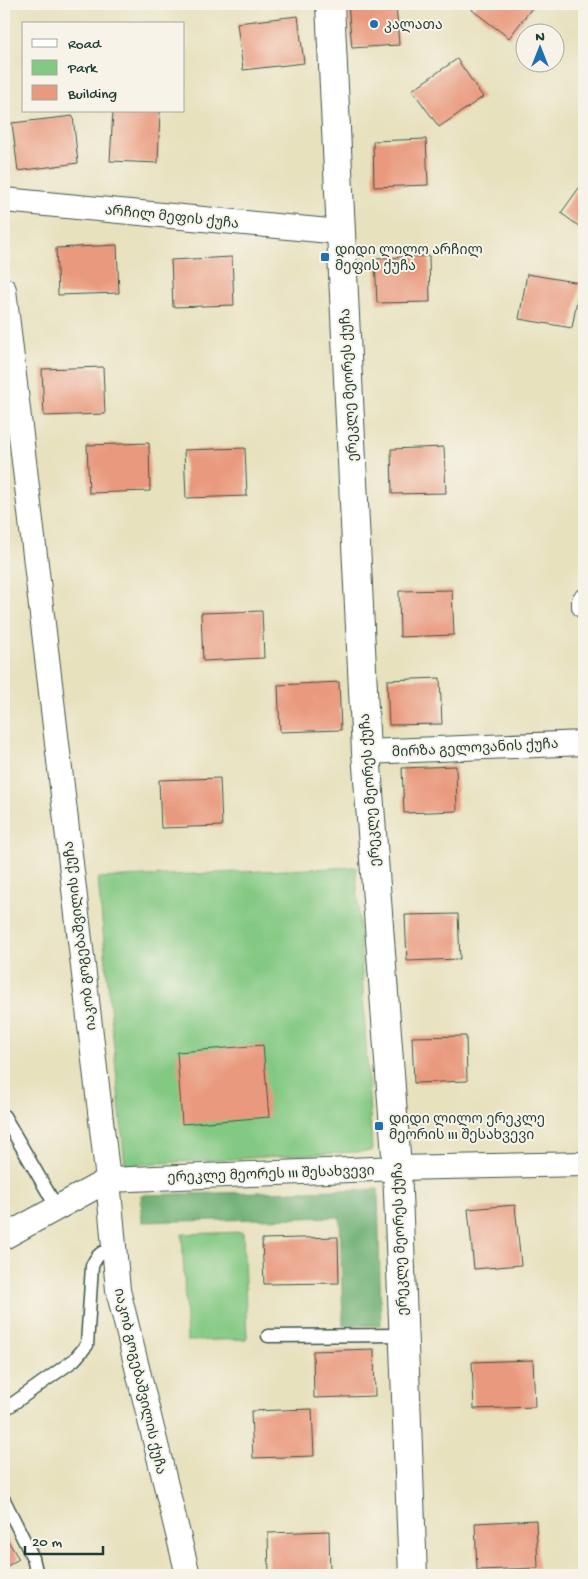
<svg xmlns="http://www.w3.org/2000/svg" width="588" height="1579" font-family="'Gochi Hand','Noto Sans Georgian',sans-serif">
<style>
.green{fill:#84c983;stroke:#52835c}
.forest{fill:#6bad71;stroke:#457552}
.building{fill:#e9997d}
.lines{fill:none;stroke-linecap:round;stroke-linejoin:round}
.service-casing{stroke:#3d5649;stroke-width:15}
.minor-casing{stroke:#3d5649;stroke-width:26}
.tertiary-casing{stroke:#3d5649;stroke-width:30}
.service{stroke:#fff;stroke-width:12}
.minor{stroke:#fff;stroke-width:24}
.tertiary{stroke:#fff;stroke-width:28}
.poi-dot{fill:#1f6fb2;stroke:#f7f3e8;stroke-width:2}
.labels{text-anchor:middle;stroke-width:4;stroke-linejoin:round;paint-order:stroke}
.poi-label{font-size:14px;fill:#1f3d34;stroke:#f7f3e8;text-anchor:start}
.street-label{font-size:14px;fill:#1f3d34;stroke:#f7f3e8}
</style>
<rect width="100%" height="100%" fill="#f7f3e8"/>
<filter id="ink" filterUnits="userSpaceOnUse"><feTurbulence type="fractalNoise" baseFrequency=".02" numOctaves="2"/><feDisplacementMap in="SourceGraphic" scale="10" xChannelSelector="R" yChannelSelector="G"/><feConvolveMatrix kernelMatrix="1 2 1 2 8 2 1 2 1" color-interpolation-filters="sRGB"/></filter>
<filter id="wash" filterUnits="userSpaceOnUse"><feTurbulence type="fractalNoise" baseFrequency=".0096" numOctaves="4" result="noise"/><feDisplacementMap in="SourceGraphic" scale="20" xChannelSelector="R" yChannelSelector="G"/><feGaussianBlur stdDeviation="1.12" result="paint"/><feColorMatrix in="noise" values="0 0 0 0 0 0 0 0 0 0 0 0 0 0 0 0 0 1.4 0 .05"/><feComposite in="paint" operator="in"/></filter>
<g filter="url(#wash)">
<rect width="100%" height="100%" fill="#e7e1be"/>
<!-- green -->
<g class="green">
<path d="M356,867L372,1151L125,1165L98,878Z"/>
<path d="M243,1232L247,1339L187,1341L182,1234Z"/>
</g>
<!-- forest -->
<path class="forest" d="M378,1189L381,1325L343,1326L340,1217L142,1222L141,1195Z"/>
<g id="blocks">
<!-- building -->
<g class="building">
<path d="M348,4H396L399,45L352,48Z"/>
<path d="M477,4H535L509,38L472,10Z"/>
<path d="M298,16L304,63L243,70L237,23Z"/>
<path d="M457,59L483,97L439,127L412,90Z"/>
<path d="M113,111H160L158,163L110,161Z"/>
<path d="M73,116L78,163L18,171L12,123Z"/>
<path d="M426,139L428,185L374,187L373,141Z"/>
<path d="M584,181V230L561,213Z"/>
<path d="M117,245L119,293L58,295L56,248Z"/>
<path d="M429,256L430,302L377,303L375,258Z"/>
<path d="M232,257L234,305L173,307L171,260Z"/>
<path d="M527,274L580,283L572,328L519,319Z"/>
<path d="M103,367L105,414L44,416L42,369Z"/>
<path d="M149,443L150,491L89,493L87,445Z"/>
<path d="M444,447L446,493L392,494L391,449Z"/>
<path d="M245,448L247,496L186,498L184,450Z"/>
<path d="M452,590L454,635L400,637L399,591Z"/>
<path d="M262,611L264,658L203,661L201,613Z"/>
<path d="M440,678L442,724L389,725L387,680Z"/>
<path d="M339,682L341,730L280,732L278,685Z"/>
<path d="M456,766L457,811L404,813L402,768Z"/>
<path d="M220,778L222,826L161,828L159,780Z"/>
<path d="M458,914L460,959L407,961L405,915Z"/>
<path d="M466,1036L467,1081L414,1083L412,1037Z"/>
<path d="M263,1045L269,1117L182,1124L177,1052Z"/>
<path d="M515,1205L521,1265L474,1269L468,1209Z"/>
<path d="M338,1237L339,1283L264,1284L262,1239Z"/>
<path d="M374,1349L375,1396L314,1398L313,1351Z"/>
<path d="M533,1360L535,1407L474,1409L472,1362Z"/>
<path d="M312,1409L314,1456L253,1458L251,1411Z"/>
<path d="M536,1520L538,1568L477,1570L475,1523Z"/>
<path d="M329,1531L330,1575H269L268,1533Z"/>
<path d="M4,1534L19,1559L4,1568Z"/>
</g>
</g>
</g>
<g filter="url(#ink)">
<use href="#blocks" fill-opacity="0" stroke="#3d5649" stroke-width="1"/>
<g class="lines">
<defs>
<g id="service">
<path d="M4,1116L57,1208"/>
<path d="M268,1336L403,1335"/>
<path d="M4,1410L74,1360L87,1345L92,1266C97,1255 101,1251 114,1249"/>
<path d="M4,1500L33,1558L37,1575"/>
</g>
<g id="minor">
<path d="M4,200L340,232"/>
<path d="M4,290L108,1180L118,1290L188,1575"/>
<path d="M584,601V606"/>
<path d="M366,752L584,743"/>
<path d="M4,1237L108,1180L397,1168L584,1164"/>
</g>
<path id="tertiary" d="M330,4L366,752L397,1168L413,1575"/>
</defs>
<!-- service casing -->
<use href="#service" class="service-casing"/>
<!-- minor casing -->
<use href="#minor" class="minor-casing"/>
<!-- tertiary casing -->
<use href="#tertiary" class="tertiary-casing"/>
<!-- service -->
<use href="#service" class="service"/>
<!-- minor -->
<use href="#minor" class="minor"/>
<!-- tertiary -->
<use href="#tertiary" class="tertiary"/>
</g>
</g>
<!-- markers -->
<g class="poi-dot">
<circle cx="374" cy="24" r="5"/>
<rect x="320" y="252" width="10" height="10" rx="2.5"/>
<rect x="374" y="1121" width="10" height="10" rx="2.5"/>
</g>
<g class="labels">
<!-- poi labels -->
<g class="poi-label">
<text x="384" y="29">კალათა</text>
<text x="335" y="254">დიდი ლილო არჩილ<tspan x="335" dy="16">მეფის ქუჩა</tspan></text>
<text x="389" y="1123">დიდი ლილო ერეკლე<tspan x="389" dy="16">მეორის III შესახვევი</tspan></text>
</g>
<!-- street labels -->
<g class="street-label">
<text transform="translate(172 216) rotate(6)" y="5">არჩილ მეფის ქუჩა</text>
<text transform="translate(348 385) rotate(-93)" y="5">ერეკლე მეორეს ქუჩა</text>
<text transform="translate(475 747) rotate(-3)" y="5">მირზა გელოვანის ქუჩა</text>
<text transform="translate(369 790) rotate(-94)" y="5">ერეკლე მეორეს ქუჩა</text>
<text transform="translate(79 936) rotate(-97)" y="5">იაკობ გოგებაშვილის ქუჩა</text>
<text transform="translate(271 1173) rotate(-2)" y="5">ერეკლე მეორეს III შესახვევი</text>
<text transform="translate(399 1239) rotate(-92)" y="5">ერეკლე მეორეს ქუჩა</text>
<text transform="translate(141 1381) rotate(77)" y="5">იაკობ გოგებაშვილის ქუჩა</text>
</g>
</g>
<!-- margin -->
<rect width="588" height="1579" fill="none" stroke="#f7f3e8" stroke-width="20"/>
<!-- legend -->
<rect x="22" y="22" width="162" height="90" fill="#f7f3e8" stroke="#a1aaa0"/>
<rect x="32" y="39" width="25" height="8" fill="#ffffff" stroke="#a1aaa0"/>
<text x="68" y="48" font-size="15" fill="#1f3d34">Road</text>
<rect x="32" y="60" width="25" height="15" fill="#84c983" stroke="#a1aaa0"/>
<text x="68" y="72" font-size="15" fill="#1f3d34">Park</text>
<rect x="32" y="85" width="25" height="15" fill="#e9997d" stroke="#a1aaa0"/>
<text x="68" y="98" font-size="15" fill="#1f3d34">Building</text>
<!-- north arrow -->
<g transform="translate(540 48)"><circle r="24" fill="#f7f3e8" stroke="#a1aaa0"/>
<path d="M0-4L9 19L0 12L-9 19Z" fill="#1f6fb2"/>
<text y="-8" font-size="14" font-weight="bold" text-anchor="middle" fill="#1f3d34">N</text>
</g>
<!-- scale -->
<path d="M25 1546v8h78v-8" fill="none" stroke="#1f3d34" stroke-width="2.5"/>
<text x="32" y="1546" font-size="15" fill="#1f3d34" stroke="#f7f3e8" stroke-width="4" paint-order="stroke">20 m</text>
</svg>
